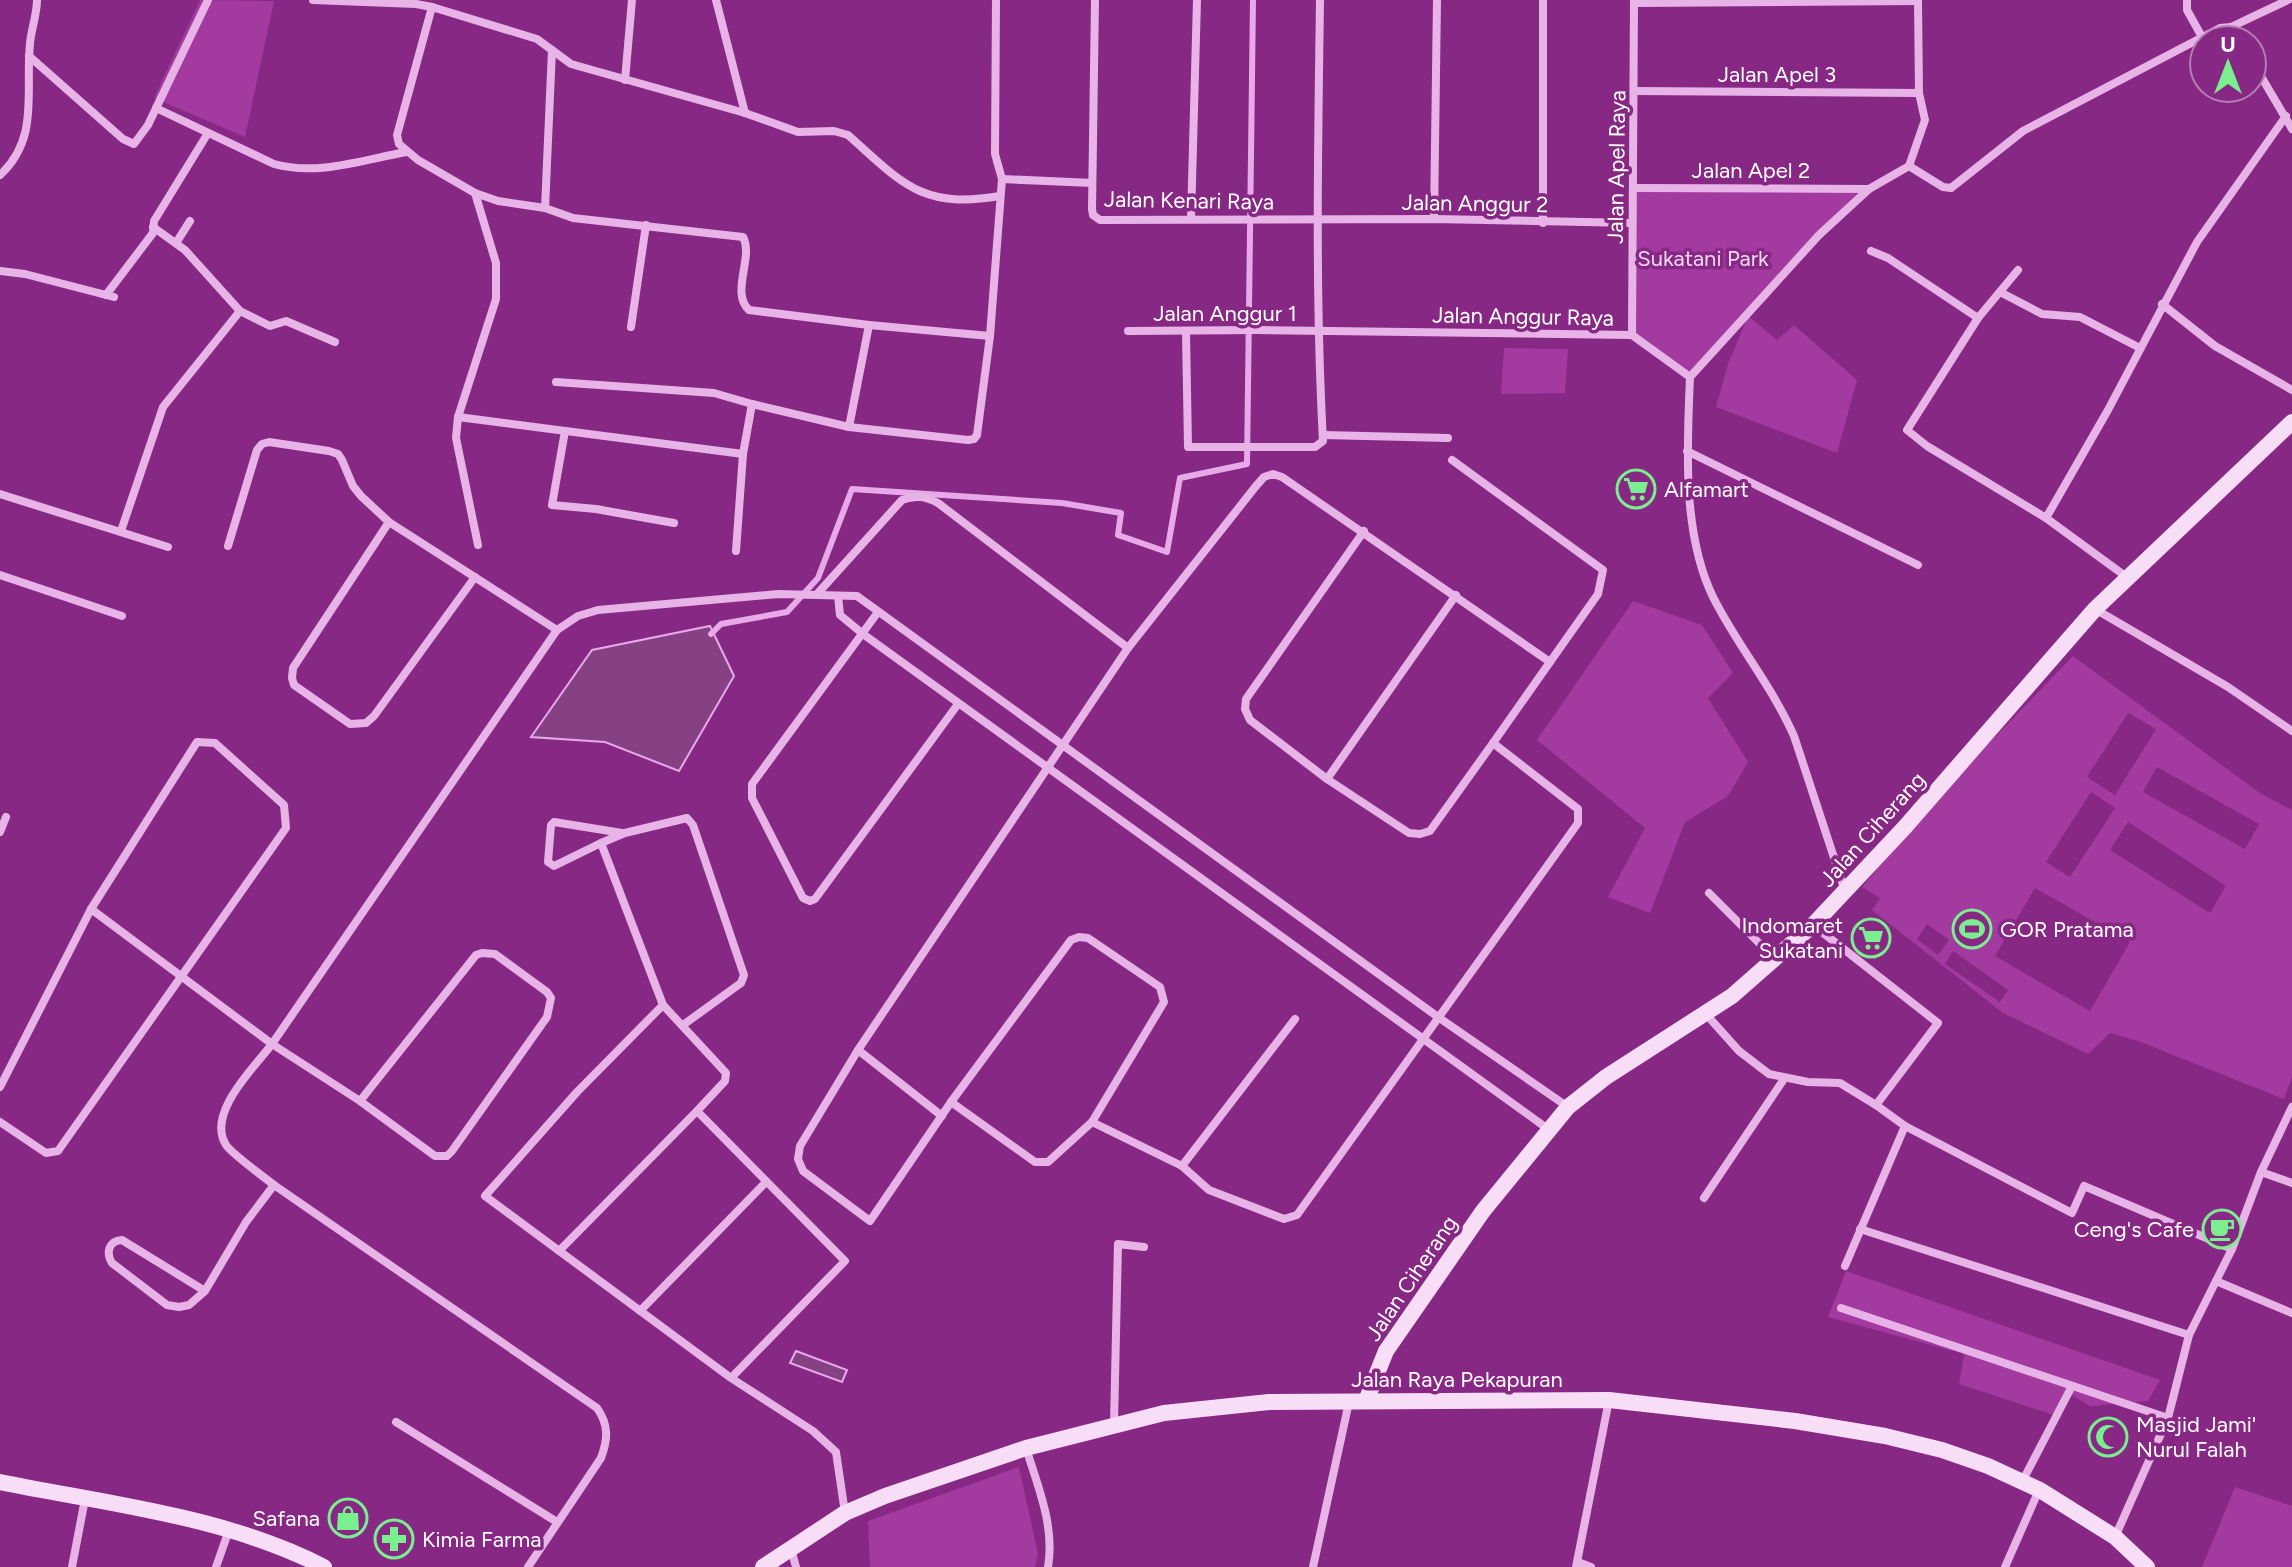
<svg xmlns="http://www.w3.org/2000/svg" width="2292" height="1567" font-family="Figtree,sans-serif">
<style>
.green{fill:#a23aa0;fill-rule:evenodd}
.water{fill:#854183;stroke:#e8a9e8;stroke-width:2}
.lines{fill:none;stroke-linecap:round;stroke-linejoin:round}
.stream{stroke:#e8a9e8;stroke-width:6}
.street{stroke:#e8b4e7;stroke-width:8}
.secondary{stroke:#f7def6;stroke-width:16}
.labels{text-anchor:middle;stroke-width:7;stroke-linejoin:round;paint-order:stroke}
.street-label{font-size:22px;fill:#fff;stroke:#872884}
.park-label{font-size:22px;fill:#f6d8f6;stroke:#872884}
.poi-label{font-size:22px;fill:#fff;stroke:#872884;text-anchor:start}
</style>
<rect width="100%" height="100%" fill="#872884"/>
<!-- green -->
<g class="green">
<path d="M200,0L274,1L245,137L154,98Z"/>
<path d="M1634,188L1869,189L1819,235L1690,377L1632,335Z"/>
<path d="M1748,316L1777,340L1794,325L1857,380L1837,453L1716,407L1728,364Z"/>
<path d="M1504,348L1568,349L1565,393L1501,394Z"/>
<path d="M1633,601L1702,625L1733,673L1708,698L1748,762L1728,796L1685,822L1650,913L1608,897L1645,828L1537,740Z"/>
<path d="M2073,656L2260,793L2292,810V1077L2284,1099L2138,1041L2110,1033L2088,1054L2003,1013L1872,910L1880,898L1862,887L1939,795ZM2128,713L2156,729L2115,795L2087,777ZM2157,767L2259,824L2245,849L2143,792ZM2091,792L2115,808L2070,877L2046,862ZM2128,822L2226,886L2210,913L2110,850ZM2035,888L2130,942L2090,1011L1995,956ZM1927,924L1949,940L1938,955L1917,939ZM1953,951L2008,990L2000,1002L1945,964Z"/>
<path d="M1846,1271L2160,1380L2148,1401L2090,1406L2070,1394L2054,1415L1959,1384L1964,1354L1828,1317Z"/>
<path d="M1019,1467L1038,1554L1035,1567H870L868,1521Z"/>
<path d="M2235,1487L2292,1506V1567H2202Z"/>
</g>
<!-- water -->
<g class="water">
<path d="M710,626L734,676L679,771L605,742L531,737L592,650Z"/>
<path d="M796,1351L847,1370L842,1382L790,1363Z"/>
</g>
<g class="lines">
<!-- stream -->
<path class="stream" d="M711,634L721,624L787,612L818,578L852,489L1062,503L1121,513L1118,535L1167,552L1180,478L1247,464L1253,0"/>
<!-- street -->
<g class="street">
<path d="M313,0L416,4L432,7L537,39L571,64L745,113L798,132L834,131L848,135C903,184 921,209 1000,196"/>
<path d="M716,0L745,113"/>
<path d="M1095,0L1092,209L1093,215L1100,220L1434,219L1632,223"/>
<path d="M1543,0V223"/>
<path d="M2187,0V10L2202,37"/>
<path d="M1634,3L1918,1"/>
<path d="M432,7L397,135L399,144L418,160L475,193L498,201L545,208L573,218L743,237C754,257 730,293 749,310L869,325L990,336"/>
<path d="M2231,27L2288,0"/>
<path d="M29,56L123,139L134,144L148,125L208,0"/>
<path d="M2252,61L2292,129"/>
<path d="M625,80L632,0"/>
<path d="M1635,91L1919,93"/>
<path d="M156,108L274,164C317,176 362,160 406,152"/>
<path d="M1909,166L1943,187L1951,188L2023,131L2220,28L2231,27L2239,40"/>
<path d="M0,175C40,138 25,92 30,44C31,29 37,15 37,0"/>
<path d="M1002,179L1092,183"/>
<path d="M1634,188L1869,189"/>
<path d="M475,193L496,263V299L458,417L456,438L478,545"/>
<path d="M545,208L552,50"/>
<path d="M1191,219L1197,0"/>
<path d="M1434,219L1437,0"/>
<path d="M153,227L185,250L240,311L270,326L286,321L335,342"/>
<path d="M176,243L190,221"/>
<path d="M1871,251L1888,258L1978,318"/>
<path d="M2018,270L1978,318L1907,430L1927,446L2046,518L2108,410L2197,242L2286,116"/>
<path d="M0,271L25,274L114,297"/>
<path d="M2000,292L2042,314L2080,317L2140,348"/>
<path d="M106,295L153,233L154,221L208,133"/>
<path d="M2162,304L2215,346L2292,390"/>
<path d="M631,327L646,225"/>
<path d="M1128,331L1258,330L1632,335L1690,377"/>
<path d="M1186,332L1188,447H1315L1323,441C1315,294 1318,147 1320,0"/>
<path d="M1632,335L1634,0"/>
<path d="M1690,377C1687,447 1682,533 1713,597C1737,645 1772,686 1794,736L1845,891"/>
<path d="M1690,377L1819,235L1869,189L1909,166L1925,120L1919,93L1918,0"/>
<path d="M556,382L714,393L752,404"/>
<path d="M458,417L743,454"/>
<path d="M849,427L869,325"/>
<path d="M565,431L552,505L596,509L674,523"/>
<path d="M1323,435L1448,438"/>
<path d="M1687,451L1918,565"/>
<path d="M1452,460L1603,570L1598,594L1550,662"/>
<path d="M1273,474L1282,477L1550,662L1493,743L1578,809V823L1297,1215L1284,1219L1209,1190L1182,1166L1092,1122L1048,1162H1035L951,1102L870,1221L803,1171L798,1159L800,1146L858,1050L1128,648L1256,486L1264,477Z"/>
<path d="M0,494L168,547"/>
<path d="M2046,518L2128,578"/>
<path d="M389,522L293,668L292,678L294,685L350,724L366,723L374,716L475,577"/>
<path d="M121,531L163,407L240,311"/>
<path d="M1364,531L1246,699L1245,709L1250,720L1327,779L1409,833L1420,834L1430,831L1493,743"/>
<path d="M228,546L257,450L262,444L269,442L329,451L338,454L342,460L353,486L361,496L389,522L557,630"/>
<path d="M736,551L743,454L752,404L849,427L968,440L974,439L977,435L990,336L1002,179L995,154L996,0"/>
<path d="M0,575L122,616"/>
<path d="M818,593L902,500C916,495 925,496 938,503L1128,648"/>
<path d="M838,596L840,615L863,634L1548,1129"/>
<path d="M2095,609L2228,687L2292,731"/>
<path d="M878,612L752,784V798L803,898L810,901L815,899L958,704"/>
<path d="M1327,779L1456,595"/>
<path d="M0,832L6,817"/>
<path d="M601,843L554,866L548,862L551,825L554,822L622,833"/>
<path d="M1709,893L1775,959"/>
<path d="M91,909L272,1044L360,1101L435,1156H447L452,1151L547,1017L551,998L547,992L495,954L482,953L476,955L360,1101"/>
<path d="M1813,925L1938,1023L1876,1105L1905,1126L1845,1266"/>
<path d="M663,1005L601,843L625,833L687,818L693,825L744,975L741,983L683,1025"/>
<path d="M1705,1013L1739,1051L1769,1074L1808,1082L1840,1083L1876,1105"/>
<path d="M858,1050L942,1116"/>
<path d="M0,1087L91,909L197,742L215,743L284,805L286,828L58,1151L46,1153L0,1122"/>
<path d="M951,1102L1071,940L1079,937L1088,938L1160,987L1164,1002L1092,1122"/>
<path d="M1905,1126L2072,1213L2084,1186L2232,1249"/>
<path d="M1182,1166L1295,1019"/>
<path d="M2261,1172L2292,1183"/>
<path d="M1704,1198L1784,1079"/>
<path d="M1860,1229L2189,1335"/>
<path d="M559,1251L697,1111"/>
<path d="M2216,1281L2292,1313"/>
<path d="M205,1291L122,1240C108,1241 106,1253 112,1263L167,1305L179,1307L189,1305L205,1291L246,1222L274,1185"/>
<path d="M1841,1308L2168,1418"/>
<path d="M640,1311L766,1182"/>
<path d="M731,1378L845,1261L697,1111L725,1081L726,1073L663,1005L577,1092L485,1196L731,1378L813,1431L836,1452L845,1513"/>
<path d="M396,1422L557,1522"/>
<path d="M1114,1424L1118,1244L1144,1247"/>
<path d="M1026,1448C1038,1487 1055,1526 1048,1567"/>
<path d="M2022,1482L2072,1386"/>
<path d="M2115,1537L2168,1418L2189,1335L2232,1249L2261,1172L2292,1107"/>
<path d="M791,1549L796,1567"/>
<path d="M1578,1562L1591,1567"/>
<path d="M72,1567L85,1499"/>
<path d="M216,1567L229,1530"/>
<path d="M528,1567L601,1458C608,1439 609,1425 597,1408L274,1185C263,1176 233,1155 226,1145C206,1113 254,1068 272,1044L557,630L578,616L598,610L778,594L857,596L1438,1017L1568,1107"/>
<path d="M1313,1567L1349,1402"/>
<path d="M1576,1567L1609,1400"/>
<path d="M2005,1567L2039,1490"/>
</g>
<!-- secondary -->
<g class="secondary">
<path d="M1366,1401L1386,1351L1483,1211L1568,1107L1606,1077L1732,996L1813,925L1905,827L2095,609L2292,422"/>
<path d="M0,1482C108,1504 225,1516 324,1567"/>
<path d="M763,1567L845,1513L885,1496L1026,1448L1164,1413L1269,1402L1609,1400L1795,1421L1885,1436L1942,1450L1988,1466L2040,1490L2115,1537L2147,1567"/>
</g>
</g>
<!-- icons -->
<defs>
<symbol id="supermarket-ring" viewBox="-11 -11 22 22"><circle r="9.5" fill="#872884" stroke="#7bef8f" stroke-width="1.5"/><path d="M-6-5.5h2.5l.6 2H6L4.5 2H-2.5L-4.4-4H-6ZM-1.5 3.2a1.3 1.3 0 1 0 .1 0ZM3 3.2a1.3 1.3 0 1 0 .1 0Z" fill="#7bef8f"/></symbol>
<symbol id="stadium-ring" viewBox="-11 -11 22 22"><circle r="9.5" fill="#872884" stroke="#7bef8f" stroke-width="1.5"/><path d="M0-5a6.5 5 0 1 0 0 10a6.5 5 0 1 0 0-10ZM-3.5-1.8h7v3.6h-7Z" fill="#7bef8f"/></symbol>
<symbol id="cafe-ring" viewBox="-11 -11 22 22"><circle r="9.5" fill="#872884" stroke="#7bef8f" stroke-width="1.5"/><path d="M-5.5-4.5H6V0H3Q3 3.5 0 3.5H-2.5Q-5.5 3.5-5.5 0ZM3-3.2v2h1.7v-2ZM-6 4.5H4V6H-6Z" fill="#7bef8f"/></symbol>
<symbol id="mosque-ring" viewBox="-11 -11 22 22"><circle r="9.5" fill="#872884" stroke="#7bef8f" stroke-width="1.5"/><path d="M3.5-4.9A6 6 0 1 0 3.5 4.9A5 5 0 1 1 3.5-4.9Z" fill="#7bef8f"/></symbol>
<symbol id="shop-ring" viewBox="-11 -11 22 22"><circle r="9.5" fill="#872884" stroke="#7bef8f" stroke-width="1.5"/><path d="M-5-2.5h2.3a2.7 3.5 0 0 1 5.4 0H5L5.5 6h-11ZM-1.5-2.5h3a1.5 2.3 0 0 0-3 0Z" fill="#7bef8f"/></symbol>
<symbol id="pharmacy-ring" viewBox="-11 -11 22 22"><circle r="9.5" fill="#872884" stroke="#7bef8f" stroke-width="1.5"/><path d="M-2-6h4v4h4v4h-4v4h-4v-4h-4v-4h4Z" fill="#7bef8f"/></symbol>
</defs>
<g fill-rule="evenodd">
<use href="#supermarket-ring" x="1614" y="467" width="44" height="44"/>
<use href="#stadium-ring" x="1950" y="907" width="44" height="44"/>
<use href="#supermarket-ring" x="1849" y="916" width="44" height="44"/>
<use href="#cafe-ring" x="2200" y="1207" width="44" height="44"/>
<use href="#mosque-ring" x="2086" y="1415" width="44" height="44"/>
<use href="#shop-ring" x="326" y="1496" width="44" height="44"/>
<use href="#pharmacy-ring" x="372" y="1517" width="44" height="44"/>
</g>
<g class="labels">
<!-- street labels -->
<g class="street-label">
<text x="1777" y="82">Jalan Apel 3</text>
<text transform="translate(1616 167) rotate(-89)" y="8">Jalan Apel Raya</text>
<text x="1751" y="178">Jalan Apel 2</text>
<text transform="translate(1189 200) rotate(1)" y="8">Jalan Kenari Raya</text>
<text transform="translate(1475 203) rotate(1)" y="8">Jalan Anggur 2</text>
<text x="1225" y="321">Jalan Anggur 1</text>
<text transform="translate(1523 316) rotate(1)" y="8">Jalan Anggur Raya</text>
<text transform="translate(1872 829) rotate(-48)" y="8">Jalan Ciherang</text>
<text transform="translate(1411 1278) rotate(-56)" y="8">Jalan Ciherang</text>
<text x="1457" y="1387">Jalan Raya Pekapuran</text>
</g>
<!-- park labels -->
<g class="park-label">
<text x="1703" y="266">Sukatani Park</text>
</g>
<!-- poi labels -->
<g class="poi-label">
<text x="1664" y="497">Alfamart</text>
<text x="1843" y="933" text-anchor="end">Indomaret<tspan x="1843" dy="25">Sukatani</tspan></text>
<text x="2000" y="937">GOR Pratama</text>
<text x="2194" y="1237" text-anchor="end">Ceng's Cafe</text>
<text x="2136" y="1432">Masjid Jami'<tspan x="2136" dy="25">Nurul Falah</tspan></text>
<text x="320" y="1526" text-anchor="end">Safana</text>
<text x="422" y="1547">Kimia Farma</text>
</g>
</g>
<!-- north arrow -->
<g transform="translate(2228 64)"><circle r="38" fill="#872884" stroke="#b77eb5" stroke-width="2"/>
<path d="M0-6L14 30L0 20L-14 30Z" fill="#7bef8f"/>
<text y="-12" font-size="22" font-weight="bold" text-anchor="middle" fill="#ffffff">U</text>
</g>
</svg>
